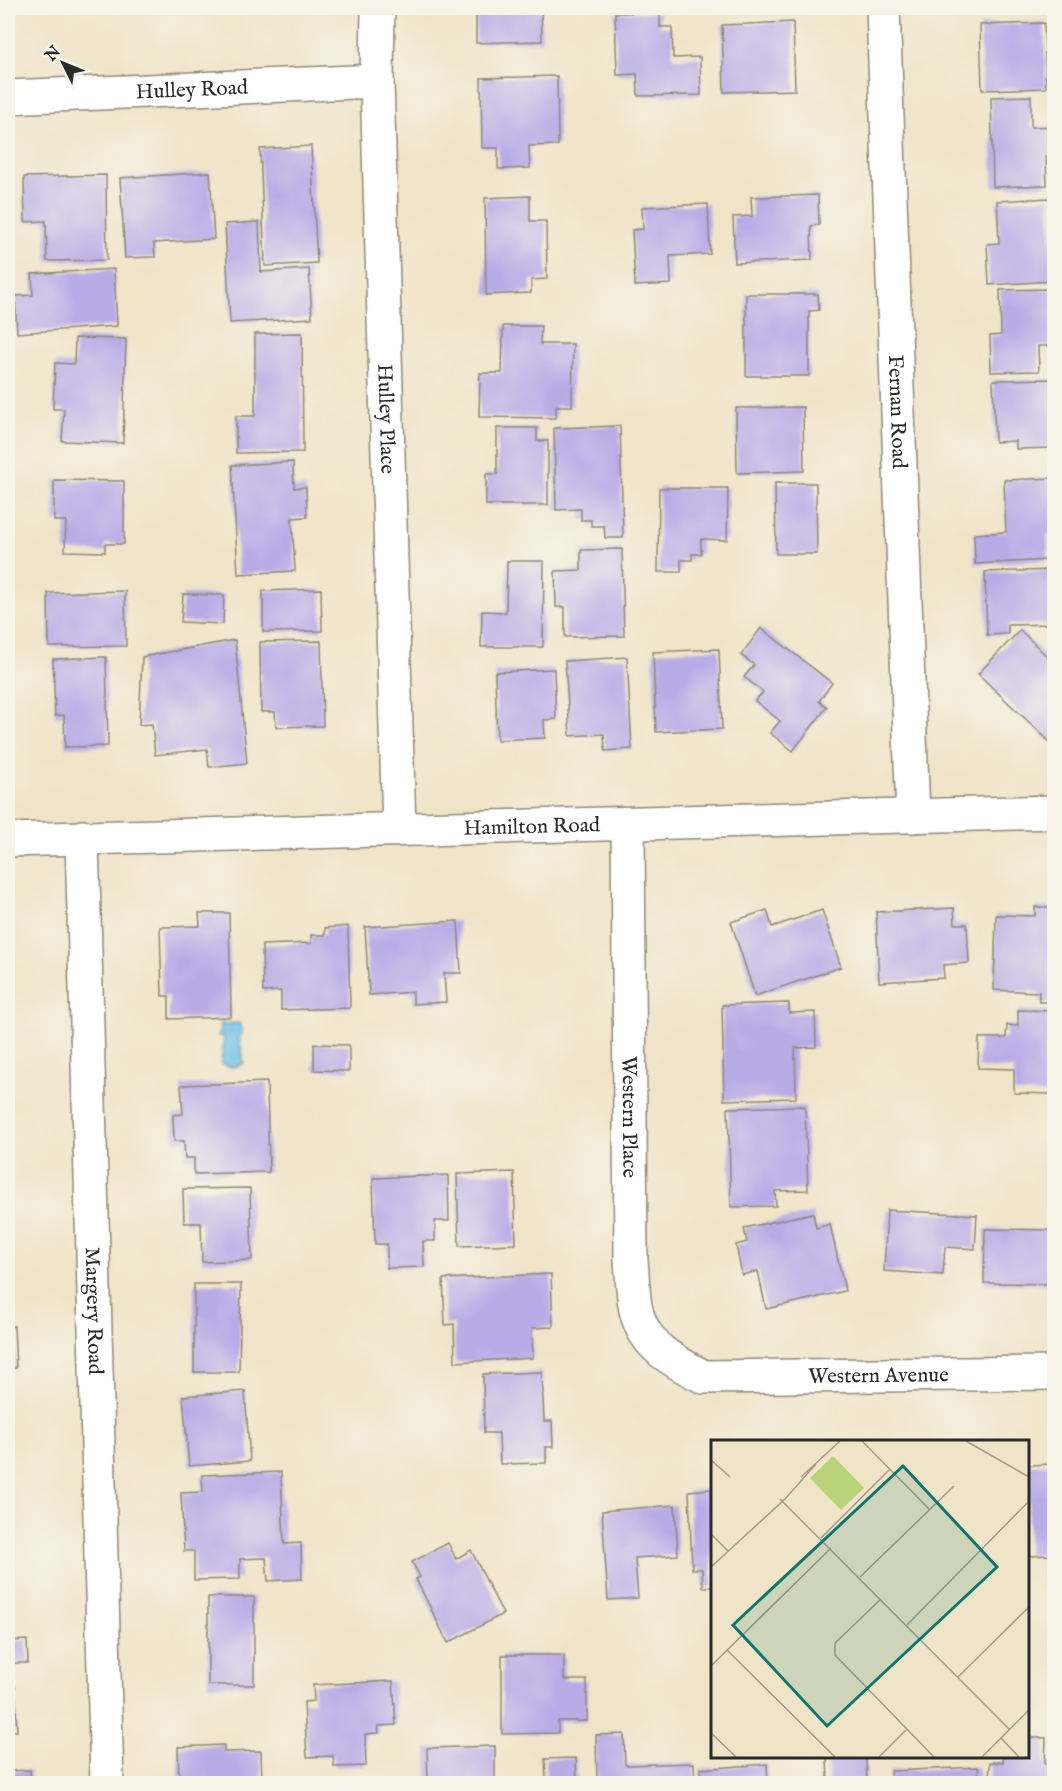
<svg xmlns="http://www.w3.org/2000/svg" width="1062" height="1791" font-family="'IM FELL English',serif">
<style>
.water{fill:#6ac1e7;stroke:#4a7689;stroke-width:1.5}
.building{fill:#b8ace7}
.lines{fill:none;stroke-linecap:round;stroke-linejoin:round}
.minor-casing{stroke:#8e887a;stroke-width:36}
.minor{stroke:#fff;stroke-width:33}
.labels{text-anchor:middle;stroke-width:6;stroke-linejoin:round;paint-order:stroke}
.street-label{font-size:21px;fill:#2b2b2b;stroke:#f7f3e8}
.inset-road{fill:none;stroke:#a19a89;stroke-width:1.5}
.view{fill:#0f766e;fill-opacity:0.15;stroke:#0f766e;stroke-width:3}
.inset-edge{fill:none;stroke:#2b2b2b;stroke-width:3}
</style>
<rect width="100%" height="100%" fill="#f7f3e8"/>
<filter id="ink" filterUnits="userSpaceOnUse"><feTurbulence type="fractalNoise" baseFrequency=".0167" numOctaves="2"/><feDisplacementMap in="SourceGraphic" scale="12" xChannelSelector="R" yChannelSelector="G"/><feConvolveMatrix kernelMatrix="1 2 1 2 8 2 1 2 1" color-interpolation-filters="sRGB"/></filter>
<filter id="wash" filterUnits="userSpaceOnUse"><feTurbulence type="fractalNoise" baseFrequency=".008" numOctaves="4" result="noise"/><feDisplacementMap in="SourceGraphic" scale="24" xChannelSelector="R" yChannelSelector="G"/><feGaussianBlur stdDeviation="1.35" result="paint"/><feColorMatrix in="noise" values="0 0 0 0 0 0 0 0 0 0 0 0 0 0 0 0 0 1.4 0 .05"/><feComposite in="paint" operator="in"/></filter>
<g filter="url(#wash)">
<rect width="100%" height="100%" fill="#f0e4c8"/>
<!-- water -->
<path class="water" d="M239,1023L243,1031L239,1038L244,1063C236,1068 230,1068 221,1064L224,1036H218L221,1024Z"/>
<g id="blocks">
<!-- building -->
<g class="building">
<path d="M476,8H541L542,41L476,43Z"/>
<path d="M660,12V27H672L673,58L700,57L701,95L638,96L637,74L617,75L615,13Z"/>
<path d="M793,22L795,90L724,92L722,25Z"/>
<path d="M1044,23L1046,88L982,90L980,25Z"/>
<path d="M557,76L558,145L529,146L530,168L498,169V148H482L481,78Z"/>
<path d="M1031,96V127L1054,126V155L1046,156L1047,185L993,187L991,97Z"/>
<path d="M311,146L317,263L265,266L260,149Z"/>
<path d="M210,172L214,239L154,243L155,257L125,258L120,178Z"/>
<path d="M106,175L107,260L47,261L46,221L25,222L24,177Z"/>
<path d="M818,195L819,225L811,226L812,260L735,263L733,217L752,216L751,197Z"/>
<path d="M530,196V221H546L547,279L531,280V293L486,295L485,198Z"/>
<path d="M1050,198L1053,281L989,285L987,244L999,243L997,201Z"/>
<path d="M708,204L710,254L670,256L671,284L635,286L632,230L643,229L642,207Z"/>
<path d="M259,222L261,272L309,269L312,318L230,323L225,224Z"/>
<path d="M114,269L117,326L17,333L15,296L33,295L32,274Z"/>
<path d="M1054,289V346H1038L1039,371L991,372L990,336L1001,335L1000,290Z"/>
<path d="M746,294H818L819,310L809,311V376H746Z"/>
<path d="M503,326H541L540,344H573L572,406H556V418L479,417L480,373H502Z"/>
<path d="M302,333L303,452L236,453V416H255V334Z"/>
<path d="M75,338L126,339L123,443L62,441L64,409H53L55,363L74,364Z"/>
<path d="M1054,379V448L1016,449V441L995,442L993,380Z"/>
<path d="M803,407L804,471L737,473L736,408Z"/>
<path d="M620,426L623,538H605L604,526H591V520H581V509L556,510L554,428Z"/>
<path d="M497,428H537V441H548V505H486V474H497Z"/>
<path d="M293,462L294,488L306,487L307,517L292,518L295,571L238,574L232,465Z"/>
<path d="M1054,478V533L1047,534L1048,560L975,564L974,534L1006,532L1004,480Z"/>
<path d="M54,480L124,481V544H105V552L65,551L66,521H54Z"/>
<path d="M775,483H816L817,554H776Z"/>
<path d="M659,488H728L727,540L701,539V554H692V560H681V572H658Z"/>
<path d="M622,549L624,636L565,637V607H556L555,571L581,570V550Z"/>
<path d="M507,561H544L543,647H481L482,611L506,612Z"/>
<path d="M1054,570V624L1008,625V634L987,635L985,572Z"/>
<path d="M321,589L322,631L263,632V591Z"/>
<path d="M125,591L126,646L49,647L48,593Z"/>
<path d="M183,594L224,595L223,624L181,622Z"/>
<path d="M761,628L832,683L819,701L827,707L793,751L770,733L780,721L755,701L763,692L744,677L754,665L741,655Z"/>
<path d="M1020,630L1054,663V702L1051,706L1054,710V740L1051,743L978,674Z"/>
<path d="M235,640L247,763L209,767L207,749L155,755L152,724L139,725L142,657Z"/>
<path d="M321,641L323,726L276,727L275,712H261L260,642Z"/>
<path d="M719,649L722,729L656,732L653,652Z"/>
<path d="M106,657L108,746L65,747L64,715L55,716L53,659Z"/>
<path d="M627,657L632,749L605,751L604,734L570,736L565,661Z"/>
<path d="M554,669L556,719L544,720L545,738L497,740L495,672Z"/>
<path d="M1035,907H1054V1002H1039V992L994,990L996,915L1035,916Z"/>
<path d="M954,908L955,924H967L969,963L943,965L944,978L879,982L876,912Z"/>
<path d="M767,910L772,927L822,910L841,967L755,996L731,922Z"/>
<path d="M199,913H229L231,1017L169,1019V996H162L160,927L200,926Z"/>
<path d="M458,921L461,973H444L446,1002L413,1004V992L369,995L365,927Z"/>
<path d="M348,926L350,1008L281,1010V991L263,992L262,945L311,943V935H325V928Z"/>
<path d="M789,1003V1013L815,1012L816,1047L795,1048L796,1098L724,1100L722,1005Z"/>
<path d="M1018,1010L1054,1011V1094L1014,1093V1069L978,1068L979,1038H1006L1007,1025L1018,1026Z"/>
<path d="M314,1044L349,1045V1071L314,1070Z"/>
<path d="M267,1082L269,1172L194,1174V1158H185L184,1141H174L173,1115L183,1114L181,1085Z"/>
<path d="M805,1106L808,1190L775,1191L776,1206L731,1207L728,1108Z"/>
<path d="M514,1172L516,1244L459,1246L457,1174Z"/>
<path d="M448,1175L449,1221H435V1241H423L424,1267L387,1268V1244H375L373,1178Z"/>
<path d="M250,1188L252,1260L202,1262L201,1223H184L183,1189Z"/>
<path d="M887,1210L977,1215L975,1249L945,1247L943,1275L884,1271Z"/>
<path d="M813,1213L816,1228L830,1224L845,1291L766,1309L758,1271L742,1275L736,1245L747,1242L744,1228Z"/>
<path d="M985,1229L1054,1230V1284L984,1283Z"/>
<path d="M551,1274L553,1327L532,1328L533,1358L455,1362L454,1324L445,1325L443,1279Z"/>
<path d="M194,1284H241L239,1372H194Z"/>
<path d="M14,1326L16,1368L8,1369V1327Z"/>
<path d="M542,1372L544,1421H552L553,1447H546V1463L500,1464L499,1433H484L483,1374Z"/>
<path d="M245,1391L250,1461L189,1466L183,1396Z"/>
<path d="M1054,1464V1555L1028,1556V1465Z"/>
<path d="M281,1472L284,1544L301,1543L302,1579L268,1581L266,1558L240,1559V1579L194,1580V1551H184L181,1493L203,1492L202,1475Z"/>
<path d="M712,1489V1587H703L702,1569H692L689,1491Z"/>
<path d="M675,1505L678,1555L635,1558L638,1598L608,1600L602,1511Z"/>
<path d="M448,1543L456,1559L471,1550L503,1614L448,1643L416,1579L420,1577L412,1562Z"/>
<rect x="208" y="1597" width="46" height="88"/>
<path d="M27,1640L28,1663H8V1641Z"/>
<path d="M502,1655H564V1680H587V1721H558V1733L502,1734Z"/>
<path d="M393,1681L396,1725L378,1726L379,1733L365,1734L366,1766L334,1767L333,1756L307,1757L304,1702L314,1701L313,1685Z"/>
<path d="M15,1686L17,1731H8V1687Z"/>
<path d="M624,1734L625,1765L694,1763L695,1784H597L596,1735Z"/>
<path d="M1028,1738H1046L1045,1764H1054V1784H989L990,1762H1003V1756H1028Z"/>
<path d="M224,1745V1752L261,1751L262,1784H179L178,1747Z"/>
<path d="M495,1746V1784H428L427,1748Z"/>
<path d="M827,1756H866L867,1784H828Z"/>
<path d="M576,1758L577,1784L546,1781L545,1759Z"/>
<path d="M767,1764L768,1784H701L700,1769Z"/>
<path d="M978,1767L979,1784H890V1771Z"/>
<path d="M30,1770L31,1784H8V1771Z"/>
</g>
</g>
</g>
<g filter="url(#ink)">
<use href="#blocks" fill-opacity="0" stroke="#8e887a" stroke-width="1.5"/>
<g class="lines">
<defs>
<g id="minor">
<path id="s1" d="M378,8L377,81L399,829"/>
<path id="s2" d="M883,8L913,816"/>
<path id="s3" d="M8,97L377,81"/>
<path id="s4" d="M628,825L631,1261C633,1278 632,1297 637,1314C646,1348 675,1362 704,1377L1054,1373"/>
<path id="s5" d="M82,837L107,1784"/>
<path id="s6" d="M8,840L1054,812"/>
</g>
</defs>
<!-- minor casing -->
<use href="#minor" class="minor-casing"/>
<!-- minor -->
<use href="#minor" class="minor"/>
</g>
</g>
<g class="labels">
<!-- street labels -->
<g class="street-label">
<text dy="7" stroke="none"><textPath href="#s3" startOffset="184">Hulley Road</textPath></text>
<text dy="7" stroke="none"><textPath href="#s2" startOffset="404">Fernan Road</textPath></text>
<text dy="7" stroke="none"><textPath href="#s1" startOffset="411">Hulley Place</textPath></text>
<text dy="7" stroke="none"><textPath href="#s6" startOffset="524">Hamilton Road</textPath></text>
<text dy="7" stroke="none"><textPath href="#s4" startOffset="292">Western Place</textPath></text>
<text dy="7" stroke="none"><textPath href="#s5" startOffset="474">Margery Road</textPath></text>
<text dy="7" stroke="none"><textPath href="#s4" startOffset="759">Western Avenue</textPath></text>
</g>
</g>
<!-- overview -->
<g transform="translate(711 1440)">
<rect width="318" height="318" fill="#f0e4c8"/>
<path d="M122,16L153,48L130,70L99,38Z" fill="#b8d378"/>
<path class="inset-road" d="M151,1L218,69M255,1L318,37M0,20L19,37M90,37L129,1M69,59L299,290M0,94L17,111M110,98L178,30M0,127L74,59L105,24M149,137L243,46M170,159L124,203V215L223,317M196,185L318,61M16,210L124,317M0,226L120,108M247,237L318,167M0,293L25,317M290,298L308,317M168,317L195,290M271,317L318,270"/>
<path class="view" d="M192,26L286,127L116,286L22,185Z"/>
<rect width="318" height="318" class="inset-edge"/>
</g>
<!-- margin -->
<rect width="1062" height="1791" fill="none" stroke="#f7f3e8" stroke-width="30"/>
<!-- north arrow -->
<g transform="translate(63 63) rotate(313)" stroke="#f7f3e8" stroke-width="4.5" paint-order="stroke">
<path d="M0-4.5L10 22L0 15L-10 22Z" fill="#2b2b2b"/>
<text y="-9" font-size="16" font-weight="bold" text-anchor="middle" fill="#2b2b2b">N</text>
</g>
</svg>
